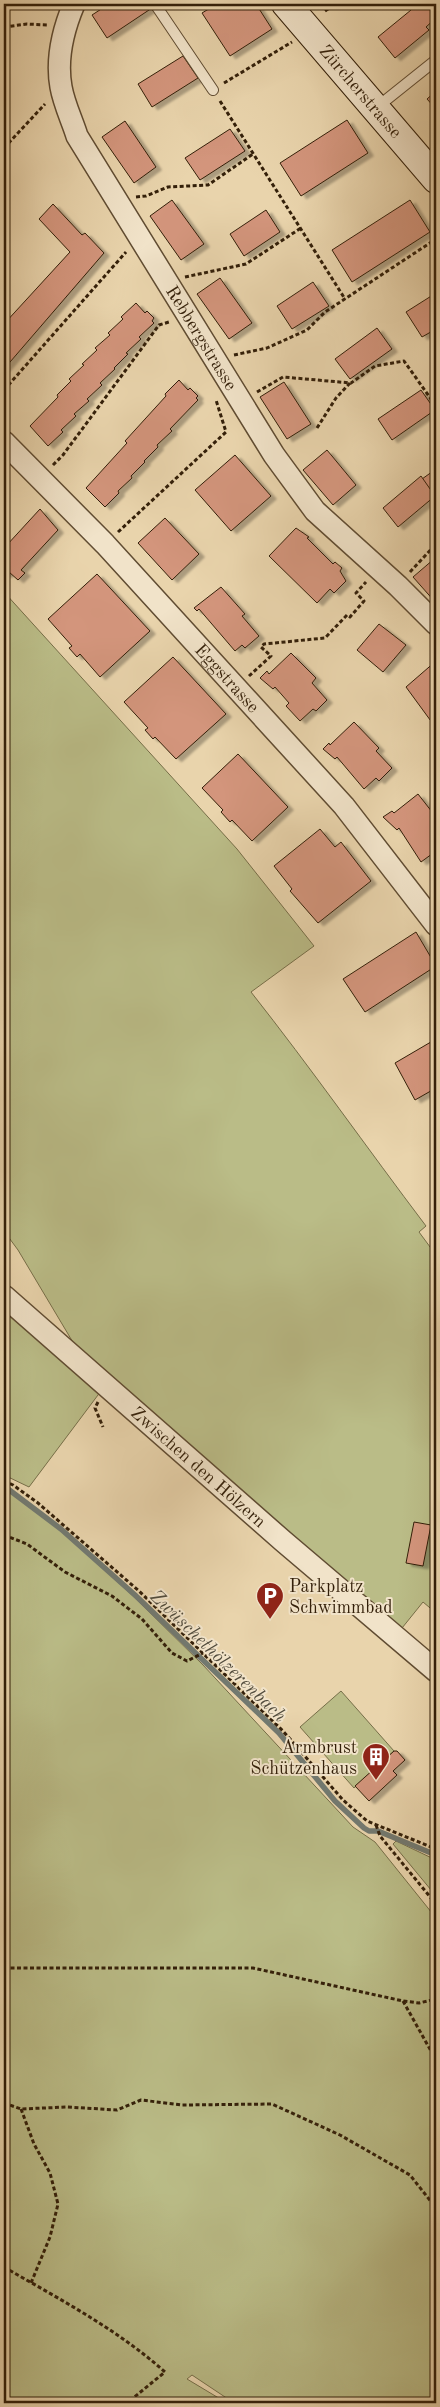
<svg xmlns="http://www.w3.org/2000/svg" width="440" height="2407" font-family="'Old Standard TT',serif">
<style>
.green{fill:#babc87;stroke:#766e48}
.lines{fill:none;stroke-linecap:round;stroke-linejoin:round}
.stream{stroke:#727970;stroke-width:5.5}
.building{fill:#d3957b;stroke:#331f09;filter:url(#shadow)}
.lane-casing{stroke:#604c32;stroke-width:12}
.street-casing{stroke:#604c32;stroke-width:24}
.secondary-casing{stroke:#331f09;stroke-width:30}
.path{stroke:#331f09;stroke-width:3;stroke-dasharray:4 2.5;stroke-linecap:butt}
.lane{stroke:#f1e3c9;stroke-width:10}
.street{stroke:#f1e3c9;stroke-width:21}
.secondary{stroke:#f1e3c9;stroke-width:28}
.labels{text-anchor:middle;stroke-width:4;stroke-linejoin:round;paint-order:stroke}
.street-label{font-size:18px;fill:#331f09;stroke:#f1e3c9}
.poi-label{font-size:18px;fill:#331f09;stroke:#f1e3c9;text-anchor:start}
.water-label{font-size:19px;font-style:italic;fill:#524c3d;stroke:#f1e3c9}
</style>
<defs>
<filter id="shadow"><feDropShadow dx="5.5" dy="3" stdDeviation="1" flood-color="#0004"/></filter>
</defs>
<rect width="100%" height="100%" fill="#e9d4ac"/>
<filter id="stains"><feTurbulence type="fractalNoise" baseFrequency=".004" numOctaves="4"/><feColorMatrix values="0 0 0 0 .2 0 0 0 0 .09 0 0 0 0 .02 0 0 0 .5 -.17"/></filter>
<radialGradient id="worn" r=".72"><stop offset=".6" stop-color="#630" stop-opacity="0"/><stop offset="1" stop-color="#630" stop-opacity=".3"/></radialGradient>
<!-- green -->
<g class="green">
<path d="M4,592L237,849L314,946L251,992C311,1068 367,1148 426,1226L419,1232L436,1255V1613L423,1602L398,1633L74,1344L18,1250L4,1231Z"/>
<path d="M4,1304L101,1391L29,1487L4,1475Z"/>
<path d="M4,1488L61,1530L134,1597L203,1665L353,1827L375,1842L436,1918V2403H234L192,2375L187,2379L227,2403H4Z"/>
<path d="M341,1691L394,1751L354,1788L300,1727Z"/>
<path d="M396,1841L436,1860V1896L393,1844Z"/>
</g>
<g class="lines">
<!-- stream -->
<path class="stream" d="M4,1486L61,1529L135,1595L279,1733L335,1801L364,1828L369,1831H378L436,1855"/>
</g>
<!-- building -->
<g class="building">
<path d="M109,4H149L152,8L107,38L92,15Z"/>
<path d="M217,4H256L272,29L230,56L202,13Z"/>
<path d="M405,4H436V18L426,27L429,30L395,58L378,37L411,10Z"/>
<path d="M183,56L198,78L152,107L138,84Z"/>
<path d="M436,91V109L427,99Z"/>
<path d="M347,120L368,153L301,196L280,163Z"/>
<path d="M125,121L156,167L134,183L102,137Z"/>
<path d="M230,129L245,151L200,180L185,158Z"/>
<path d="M172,200L204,244L181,260L150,216Z"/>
<path d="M410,200L430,232L352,282L332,250Z"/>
<path d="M53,204L82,235L85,233L104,253L4,369V324L70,252L39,219Z"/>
<path d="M266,210L280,232L244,256L230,234Z"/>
<path d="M220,278L252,323L229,339L197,294Z"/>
<path d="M313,282L329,306L292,329L277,306Z"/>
<path d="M436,293V329L422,337L406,312Z"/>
<path d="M136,303L145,313L147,311L154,318L152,321L154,323L139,337L141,339L126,353L128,354L114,368L115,369L100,383L102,385L87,399L89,401L74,414L76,416L61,430L63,432L48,446L30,426L58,397L57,395L71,381L69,379L84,365L82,364L97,350L95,348L110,335L108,333L123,319L121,317Z"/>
<path d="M377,328L392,349L350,379L335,359Z"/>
<path d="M179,380L188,390L190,388L198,396L196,398L198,400L170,429L172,431L157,445L158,447L144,461L145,462L131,476L132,478L118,491L119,493L105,507L86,488L127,443L125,441L166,396L165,394Z"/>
<path d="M284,382L311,424L287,439L260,397Z"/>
<path d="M421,390L435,410L392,440L378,419Z"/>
<path d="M327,450L356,485L333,505L303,470Z"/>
<path d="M235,455L271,496L231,531L195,490Z"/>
<path d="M436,469V498L422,479Z"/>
<path d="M421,476L435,496L398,527L383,508Z"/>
<path d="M40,509L58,530L21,570L25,573L18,580L9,572L6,575L4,573V544L6,546Z"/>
<path d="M165,518L199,554L172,580L138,543Z"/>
<path d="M296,528L309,537L307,538L333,564L335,562L342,568L340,571L346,581L334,593L330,589L317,603L269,556Z"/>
<path d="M434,559L436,562V603L413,577Z"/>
<path d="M97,574L150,631L100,677L80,654L77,657L69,648L72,646L48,619Z"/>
<path d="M221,587L245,614L242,616L259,636L245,648L242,645L235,651L199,609L197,611L194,608Z"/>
<path d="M379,624L406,645L383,672L357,650Z"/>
<path d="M291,653L316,678L312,683L327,700L316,711L313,709L300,721L286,706L289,703L275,687L273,689L260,678L267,671L269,674Z"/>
<path d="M173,657L226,714L176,759L155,737L153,739L145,730L148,728L124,702Z"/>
<path d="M436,661V728L406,687Z"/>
<path d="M354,722L379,748L376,751L392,768L379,781L376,778L364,789L337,757L335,759L323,749L329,743L330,745Z"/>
<path d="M238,754L288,807L252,841L232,820L230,822L221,812L223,810L202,788Z"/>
<path d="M418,794L436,817V851L421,862L399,828L397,830L383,817L392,811L394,813Z"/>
<path d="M320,829L335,847L341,842L371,881L318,923L290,891L292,889L274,866Z"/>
<path d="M416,932L436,966L365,1012L343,979Z"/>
<path d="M436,1039V1088L415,1100L395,1063Z"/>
<path d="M414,1522L431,1525L423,1566L406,1563Z"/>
<path d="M394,1751H397L405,1760L393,1771L397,1775L369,1801L355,1786Z"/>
</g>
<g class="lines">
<defs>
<g id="lane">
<path d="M155,4L213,90"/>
<path d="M376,108L436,60"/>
</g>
<g id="street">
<path id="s1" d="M74,4C63,30 56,59 61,87C64,104 72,120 77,136L274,455L315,511L398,586L436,624"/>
<path id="s2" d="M4,442L105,544L344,806L436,925"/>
<path id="s3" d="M4,1296L283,1541L436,1671"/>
</g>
<g id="secondary">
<path id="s4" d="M286,4L436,179"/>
</g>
</defs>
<!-- lane casing -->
<use href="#lane" class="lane-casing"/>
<!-- street casing -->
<use href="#street" class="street-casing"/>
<!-- secondary casing -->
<use href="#secondary" class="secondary-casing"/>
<!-- path -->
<g class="path">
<path d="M325,11L335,4"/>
<path d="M4,27L27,24L48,25"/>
<path d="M224,83L292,42"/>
<path d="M220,101L345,299"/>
<path d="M4,148L45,104"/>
<path d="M136,197L146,196L168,187L208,185L253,154"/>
<path d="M185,277L246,264L301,228"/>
<path d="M234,355L267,348L307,330L325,312L436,239"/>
<path d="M4,390L126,252"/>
<path d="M257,392L283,377L351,383L375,366L404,361L436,406"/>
<path d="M317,428L336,398L350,383"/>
<path d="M53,465L63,455L159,325L169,322"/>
<path d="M118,532L226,432L216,400"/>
<path d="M410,572L436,544"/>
<path d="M249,676L271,656L261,647L264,644L325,638L347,615L350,617L364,601L356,593L366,582"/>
<path d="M98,1402L95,1408L103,1427"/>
<path d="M4,1481L13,1485L38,1503L139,1591L283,1731L343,1800L367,1821L436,1849"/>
<path d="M4,1535L27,1544L65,1572L112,1596L142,1619L172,1653L187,1661L203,1653"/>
<path d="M376,1825L380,1836L436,1904"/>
<path d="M4,1968H253L403,2001L419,2003L436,1999"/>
<path d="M403,2001L436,2060"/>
<path d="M4,2103L21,2109L67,2107L117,2110L141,2100L182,2105L272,2104L340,2135L410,2175L436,2208"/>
<path d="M21,2109L34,2144L50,2173L58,2204L50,2237L31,2283"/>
<path d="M4,2267C59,2299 117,2329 165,2372L127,2403"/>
</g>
<!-- lane -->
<use href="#lane" class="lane"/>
<!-- street -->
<use href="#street" class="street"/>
<!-- secondary -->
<use href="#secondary" class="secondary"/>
</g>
<!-- icons -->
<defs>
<symbol id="parking-pin" viewBox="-11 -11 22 30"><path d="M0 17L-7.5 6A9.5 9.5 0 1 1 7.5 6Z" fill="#8f2418" stroke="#f1e3c9"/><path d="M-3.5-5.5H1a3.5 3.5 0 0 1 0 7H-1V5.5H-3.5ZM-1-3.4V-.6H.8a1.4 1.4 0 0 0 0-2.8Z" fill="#fff"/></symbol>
<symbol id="building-pin" viewBox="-11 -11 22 30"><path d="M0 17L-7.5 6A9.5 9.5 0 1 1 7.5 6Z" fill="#8f2418" stroke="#f1e3c9"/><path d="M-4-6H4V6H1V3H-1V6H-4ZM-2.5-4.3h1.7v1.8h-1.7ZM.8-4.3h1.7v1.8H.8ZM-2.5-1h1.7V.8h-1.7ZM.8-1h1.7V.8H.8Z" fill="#fff"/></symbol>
</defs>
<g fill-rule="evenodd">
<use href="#parking-pin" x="254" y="1580" width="32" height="43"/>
<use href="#building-pin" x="360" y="1741" width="32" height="43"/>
</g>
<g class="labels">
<!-- street labels -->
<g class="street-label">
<text dy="6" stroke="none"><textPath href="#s4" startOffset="115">Zürcherstrasse</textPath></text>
<text dy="6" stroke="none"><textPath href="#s1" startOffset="374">Rebbergstrasse</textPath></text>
<text dy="6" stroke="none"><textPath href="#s2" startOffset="325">Eggstrasse</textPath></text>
<text dy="6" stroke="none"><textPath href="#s3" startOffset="259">Zwischen den Hölzern</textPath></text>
</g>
<!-- poi labels -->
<g class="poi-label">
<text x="289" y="1592">Parkplatz<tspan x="289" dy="21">Schwimmbad</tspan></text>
<text x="357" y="1753" text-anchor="end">Armbrust<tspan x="357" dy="21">Schützenhaus</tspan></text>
</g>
<!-- water labels -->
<g class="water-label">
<text transform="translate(219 1655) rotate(44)" y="7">Zwüschethölzerenbach</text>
</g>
</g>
<!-- margin -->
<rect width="440" height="2407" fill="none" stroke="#e9d4ac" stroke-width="20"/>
<rect x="5" y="5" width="430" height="2397" fill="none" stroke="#331f09" stroke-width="2.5"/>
<rect x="10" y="10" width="420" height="2387" fill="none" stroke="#331f09"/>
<rect width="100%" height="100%" filter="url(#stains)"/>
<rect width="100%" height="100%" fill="url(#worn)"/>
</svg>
